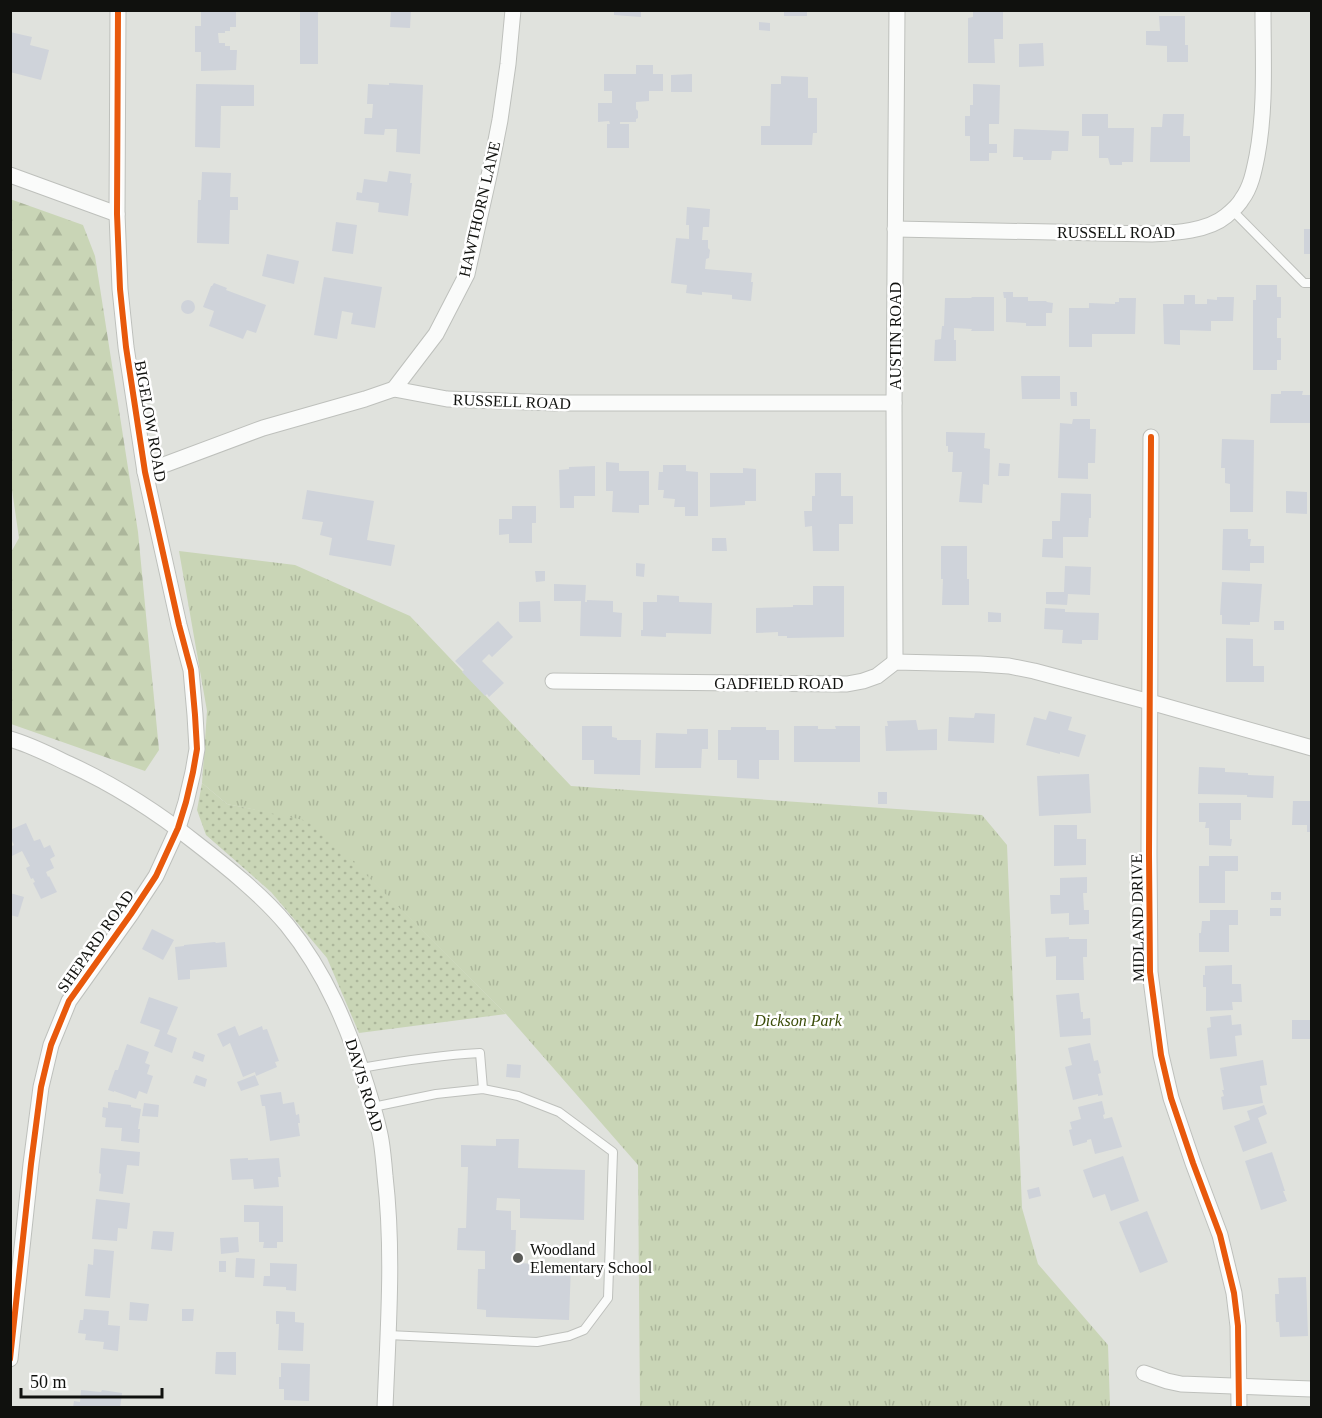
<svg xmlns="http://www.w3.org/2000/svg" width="1322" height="1418" font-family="'Times New Roman',serif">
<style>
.grass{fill:url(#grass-dots)}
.forest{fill:url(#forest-firs)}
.park{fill:url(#park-tufts)}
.building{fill:#cfd3da}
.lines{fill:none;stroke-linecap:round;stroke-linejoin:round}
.lane-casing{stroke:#bec0bc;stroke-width:10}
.street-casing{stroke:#bec0bc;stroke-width:17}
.lane{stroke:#fafbfa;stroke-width:8}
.street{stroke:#fafbfa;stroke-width:15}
.cycleway-casing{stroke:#fff;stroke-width:10}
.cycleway{stroke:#e8590c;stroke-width:6}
.poi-dot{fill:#595a56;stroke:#fff;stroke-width:2}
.labels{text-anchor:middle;stroke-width:5;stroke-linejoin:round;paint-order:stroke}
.street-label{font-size:16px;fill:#10110e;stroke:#fff}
.park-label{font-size:16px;font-style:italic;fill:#3a4c08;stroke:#fff}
.poi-label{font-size:16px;fill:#10110e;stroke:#fff;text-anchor:start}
</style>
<defs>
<pattern id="grass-dots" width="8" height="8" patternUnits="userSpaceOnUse" patternTransform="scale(1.5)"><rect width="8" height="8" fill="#c9d5b6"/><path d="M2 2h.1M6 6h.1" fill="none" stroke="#acb69b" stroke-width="1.8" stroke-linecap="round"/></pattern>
<pattern id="forest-firs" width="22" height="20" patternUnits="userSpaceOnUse" patternTransform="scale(1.5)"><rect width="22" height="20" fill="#c9d5b6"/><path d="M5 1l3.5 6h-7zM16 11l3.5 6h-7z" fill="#acb69b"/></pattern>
<pattern id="park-tufts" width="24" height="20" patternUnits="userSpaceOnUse" patternTransform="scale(1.5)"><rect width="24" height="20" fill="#c9d5b6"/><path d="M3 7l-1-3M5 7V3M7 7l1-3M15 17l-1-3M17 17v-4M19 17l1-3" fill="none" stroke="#acb69b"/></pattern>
</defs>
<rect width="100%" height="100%" fill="#e0e2dd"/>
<!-- grass -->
<path class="grass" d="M202,783L227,804L313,821L506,1014L359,1033L327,958L271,892L206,835L197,810Z"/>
<!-- forest -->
<path class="forest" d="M10,199L83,225L95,256L138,532L159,750L145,771L11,724L10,554L19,538L10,476Z"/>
<!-- park -->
<path class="park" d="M179,551L295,565L410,616L571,786L982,815L1007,845L1022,1208L1038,1264L1108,1345L1110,1407H640L638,1165L506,1014L313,822L227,804L202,783L207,711Z"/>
<!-- building -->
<g class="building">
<path d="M201,10H236V27H230V31H225V33H218L219,43H225V46H230V50H237L236,70L201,71V52H195V26H201Z"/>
<rect x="300" y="10" width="18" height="54"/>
<path d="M391,10H411L410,28L390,27Z"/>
<path d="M614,10H641V17L614,15Z"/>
<rect x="784" y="10" width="23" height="6"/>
<path d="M973,10H1003V39H994L995,63H968V18L973,17Z"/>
<path d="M1159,16H1185V45H1188V62H1167V46L1146,45V31H1160Z"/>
<path d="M759,22L770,23V31L759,30Z"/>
<path d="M10,32L32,37L30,45L49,50L41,80L10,72Z"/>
<path d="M1043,43L1044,66L1019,67V44Z"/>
<path d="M636,65H653V74H663V91H649V101L636,102V109L638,111V118L636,119V122H620V124H629V148H607V124H610L609,121L598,122V103H612V91H604V74H636Z"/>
<path d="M692,74V92H671V75Z"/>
<path d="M781,76L808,77V98H817V133H813L812,145H761V126H770L771,84H781Z"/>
<path d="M389,83L423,85L420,154L396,152L397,129H385L384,135L364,134L365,118H372L373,104H367L368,84L389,85Z"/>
<path d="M196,84L254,85V106H221L220,148L195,147Z"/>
<path d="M973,84L1000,85L999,124H989V144H997V153H989V161H970V136H965V116H970V105H973Z"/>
<path d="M1082,114H1108V128H1134L1133,162H1122V165H1110L1108,158H1099V136H1082Z"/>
<path d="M1163,114H1184L1183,136H1190V162H1150L1151,127H1162Z"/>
<path d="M1014,129L1069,131L1068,151H1052L1051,160H1023V157H1013Z"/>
<path d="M389,171L411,174L410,183H412L408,216L378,212L379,203L356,200L357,192L362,193L364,179L387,182Z"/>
<path d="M202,172L231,173L230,197H238V210H230L229,244L197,243L198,200H201Z"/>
<path d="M687,207L710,209L709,227H703L702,240H708V248L710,250L709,258L706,259L705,269L752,273L751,282H753L751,301L732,299V295L702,292V295L686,293L687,285L671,283L676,238L689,239V225H686Z"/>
<path d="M336,222L357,225L353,254L332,251Z"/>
<rect x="1304" y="229" width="8" height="25"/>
<path d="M267,254L299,261L294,284L262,276Z"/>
<path d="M324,277L382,287L375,328L351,324L353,313L342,311L337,339L314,335Z"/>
<path d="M214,283L227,288L226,290L266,305L256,333L247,330L243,339L209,326L214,311L203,307L211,286H212Z"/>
<path d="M1256,285H1277V297H1281V318H1277V338H1281V360H1277V370H1253V300H1256Z"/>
<path d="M1003,292H1013V297H1028V301H1046L1047,302L1053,303L1052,313H1046V326H1026V323L1006,322V298H1004Z"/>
<path d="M1184,295H1195V304H1207V299L1217,300V297H1234L1233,321H1211V331L1180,330V345L1164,344L1163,304H1184Z"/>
<path d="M971,297H994V331H971L972,329L954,328V340H956V361H934L935,340L941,339L942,326H944L945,298H972Z"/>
<path d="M1119,298H1136L1135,334H1092V347H1069V308H1089V303L1115,304V302H1119Z"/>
<circle cx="188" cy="307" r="7"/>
<path d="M1021,376H1060V399H1022Z"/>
<path d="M1281,391H1303L1302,395H1312V423H1270L1271,394H1281Z"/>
<path d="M1070,392H1077V406H1071Z"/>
<path d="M1073,419H1090V429H1096L1095,463H1088V479L1058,478L1060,423L1072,424Z"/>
<path d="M946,432L985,433L984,448L990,449L989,485L983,484L982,503L959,502L962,472H952L953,452H948V446H946Z"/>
<path d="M1222,439L1254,440L1253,512H1230V484L1225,483V468H1221Z"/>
<path d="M606,462L619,463V471H649V505H639V513L612,512L613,491H606Z"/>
<path d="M999,463L1010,464L1009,476H998Z"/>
<path d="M663,465H686V471L698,472V516H685V507H674L675,499L663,498L664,490H658L659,472H663Z"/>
<path d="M595,466V496H574V508H560L559,470L569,469V467Z"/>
<path d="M743,468L756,469V501H745V505L710,507V473H743Z"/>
<path d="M815,473H841V496H853V524H839V551H813L812,526L805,527L804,511H812V496H815Z"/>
<path d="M307,490L374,501L367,540L395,545L391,566L329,555L332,538L320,535L323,522L302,519Z"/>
<path d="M1286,491L1307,492V514L1286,513Z"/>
<path d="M1061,493L1091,494V518H1089L1088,537H1063V558L1042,557L1043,539H1052V521H1060Z"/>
<path d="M512,506H536V523H532V543H509V534L499,535V519H512Z"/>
<path d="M1223,529H1248V539H1251L1250,546H1264V563H1250V571L1222,570Z"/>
<path d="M712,538H726L727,551H712Z"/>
<path d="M941,546H967V579H969V605H942L943,579H941Z"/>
<path d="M636,563L645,564L644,577L636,576Z"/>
<path d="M1065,566L1091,567L1090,595L1068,594L1067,605L1046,604V592H1064Z"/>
<path d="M535,571H545V581L536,582Z"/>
<path d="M1222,582L1262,584L1259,622H1250V625L1222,624V615H1220Z"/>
<path d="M554,584L586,585L585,602H587V600L613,601V612L622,613L621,637L580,636L581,601H554Z"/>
<path d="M813,586H844V637L787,638V636H778V632L756,633V608L793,607V605H813Z"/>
<path d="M657,595L679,596V602L712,603L711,634L666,633V637L641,636V630H643V602H657Z"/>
<path d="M540,601L541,622H519V602Z"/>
<path d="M1045,608L1065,609V612L1099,613L1098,640H1082V644L1062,643L1063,630L1044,629Z"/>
<path d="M988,612L1001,613V622H988Z"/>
<path d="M498,621L513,637L492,657L489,654L482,661L504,683L489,697L487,694L485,696L462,672L464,670L455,661Z"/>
<rect x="1274" y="621" width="10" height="9"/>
<path d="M1226,638L1253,639V666H1264V682H1226Z"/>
<path d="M1049,711L1072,717L1068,730L1086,735L1079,757L1060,752V754L1026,745L1034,717L1046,720Z"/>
<path d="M975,713L995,714L994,743L948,741L949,717L974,718Z"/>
<path d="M916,720L918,730L937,729V750L886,751L885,726H888L887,721Z"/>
<path d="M582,726H612V737L617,738V740H641L640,775L594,774V760H582Z"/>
<path d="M794,726H818V729H836L835,726H860V762H794Z"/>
<path d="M731,727H766V730H779V760H759V779L737,778V760H718V730H731Z"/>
<path d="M687,729H708V749H702L701,768H655L656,733L687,734Z"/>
<path d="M1199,767L1225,768V772L1248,773V775L1274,776L1273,798L1247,797V795L1198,794Z"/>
<path d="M1089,774L1091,813L1039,816L1037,776Z"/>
<rect x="878" y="792" width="9" height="12"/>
<path d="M1293,801H1310L1312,832H1307V825H1292Z"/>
<path d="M1199,803H1241V820H1230V839H1232L1231,846L1209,845V828H1205L1206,822H1199Z"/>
<path d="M26,823L34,841L40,839L44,848L50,845L55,856L50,859L54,868L46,872L48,877L49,876L57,892L41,899L33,883L35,882L33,878L31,879L26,868L30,866L22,851L12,856L10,853V847L14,845L10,837V830Z"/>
<path d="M1054,825H1077V839H1086V865L1054,866Z"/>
<path d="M1209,856H1238V871H1225V903H1199V866H1209Z"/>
<path d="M1087,877V893H1083L1084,910H1089V924L1069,925V913L1051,914L1050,895H1060V878Z"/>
<rect x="1271" y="892" width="10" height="8"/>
<path d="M10,893L24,897L18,917L10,915Z"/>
<rect x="1270" y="908" width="11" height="8"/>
<path d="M1210,910H1238V925H1229V952H1199V933H1201L1202,921H1210Z"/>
<path d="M152,929L174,940L163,960L142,949Z"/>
<path d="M1069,937V939H1087V957H1083L1084,980H1056V956L1046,957L1045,938Z"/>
<path d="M215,942L216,943L225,942L227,967L190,970V979L178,980L175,947L184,946V945Z"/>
<path d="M1232,965V984H1241L1242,1002H1232L1233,1010L1206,1011V987H1203V975H1205V966Z"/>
<path d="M1079,993L1081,1012H1083V1019L1090,1018L1091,1035L1060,1037L1056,995Z"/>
<path d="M149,997L178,1007L167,1034L177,1038L172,1053L154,1046L160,1030L140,1023Z"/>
<path d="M1231,1015L1232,1025L1241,1024L1242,1035L1235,1036L1237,1056L1210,1059L1207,1028L1211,1027L1210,1017Z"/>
<rect x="1292" y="1020" width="20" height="19"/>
<path d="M235,1026L239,1036L262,1026L263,1030L267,1029L279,1061L275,1062L277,1067L256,1076L255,1072L243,1077L230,1043L223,1047L217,1034Z"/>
<path d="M1090,1043L1094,1061L1098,1060L1101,1073L1098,1074L1103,1095L1098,1096V1094L1073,1100L1065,1067L1072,1065L1068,1048Z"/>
<path d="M127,1044L149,1052L145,1063L150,1065L147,1074L153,1076L147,1094L139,1091L136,1099L114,1091V1092L108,1090L115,1070H118Z"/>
<path d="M194,1051L205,1055L203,1062L192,1058Z"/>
<path d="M1263,1060L1267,1085L1260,1086L1263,1103L1223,1110L1221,1097L1224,1096L1222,1090H1224L1220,1068Z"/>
<path d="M507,1064L521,1065L520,1078L506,1077Z"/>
<path d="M196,1075L207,1079L205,1087L193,1083Z"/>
<path d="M255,1075L259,1085L241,1091L237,1082Z"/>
<path d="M281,1092L283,1104L294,1102L296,1115L299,1114L300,1123H298L300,1136L270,1141L265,1106H262L260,1095Z"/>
<path d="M1102,1101L1105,1114L1103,1115L1104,1119L1112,1117L1122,1147L1095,1154L1091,1139L1087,1140V1142L1073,1146L1069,1130L1072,1129L1070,1122L1081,1119L1078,1107Z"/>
<path d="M108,1102L131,1105V1107L141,1109L138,1129H140L139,1143L121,1141L122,1128L105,1127L106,1118L102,1117L103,1107L108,1108Z"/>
<path d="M144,1103L159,1105L158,1117L142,1116Z"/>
<path d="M1264,1105L1267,1114L1258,1118L1267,1143L1243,1152L1234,1126L1250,1120L1247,1111Z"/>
<path d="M496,1139H519L518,1168L585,1170L584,1220L520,1218V1199L497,1198L496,1210L511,1211V1230H516L515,1263L571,1265L569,1320L486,1317V1310L477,1309L478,1269H485V1251L457,1250L458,1228H466L468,1167H461V1145L496,1146Z"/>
<path d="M101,1148L140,1152L139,1166L127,1165L123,1194L99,1191L101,1174L99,1173Z"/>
<path d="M1272,1152L1285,1191H1283L1287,1201L1261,1210L1245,1161Z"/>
<path d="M1123,1156L1139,1201L1111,1211L1105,1194L1093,1198L1083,1170Z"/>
<path d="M248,1158V1160L279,1158L281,1177H278L279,1187L254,1189L253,1179L232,1180L230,1159Z"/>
<path d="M1039,1187L1041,1196L1029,1199L1027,1190Z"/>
<path d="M96,1199L130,1203L127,1229L118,1228L117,1241L92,1239Z"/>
<path d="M244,1205L283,1206V1242H277V1248H263L264,1242H259V1222H244Z"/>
<path d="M1147,1211L1168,1262L1140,1273L1119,1222Z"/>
<path d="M153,1231L174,1232L172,1251L151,1249Z"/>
<path d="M238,1237L239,1252L221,1254L220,1238Z"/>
<path d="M94,1249L114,1251L110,1298L85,1296L88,1264L93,1265Z"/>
<path d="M236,1258L255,1259L254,1278L235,1277Z"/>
<rect x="219" y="1261" width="7" height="11"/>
<path d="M270,1263L297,1264L296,1291L286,1290V1287L263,1286L264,1276H270Z"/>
<path d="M1306,1277L1308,1336L1280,1337L1279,1322H1276L1275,1294H1279L1278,1278Z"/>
<path d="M130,1302L149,1304L147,1321L129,1320Z"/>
<path d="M84,1309L109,1311L108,1325L120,1326L118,1351L103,1349L104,1342L85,1340L86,1334L78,1333L80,1320H83Z"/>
<path d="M182,1309H194L193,1321H182Z"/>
<path d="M276,1311L295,1312V1322L304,1323L303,1351L278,1350L279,1324H276Z"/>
<path d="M216,1352H236V1375L215,1374Z"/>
<path d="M281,1363L310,1364L309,1401L284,1400V1389H279V1377H281Z"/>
<path d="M81,1390L101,1392L102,1390L122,1393L120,1408H73L74,1401L80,1402Z"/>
</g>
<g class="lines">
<defs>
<g id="lane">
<path d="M1232,210L1304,283H1312"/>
<path d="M361,1068C401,1061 440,1055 480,1053L483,1089"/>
<path d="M373,1107L436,1094L483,1089L518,1096L559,1112L613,1152L608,1298L584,1330L569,1336L537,1342L388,1335"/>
</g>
<g id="street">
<path d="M10,175L117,214"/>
<path d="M895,229L1152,234C1175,233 1208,231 1226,216C1232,211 1239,205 1242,199C1251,187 1254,171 1257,156C1266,108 1263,59 1263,10"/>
<path d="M394,389L436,334L467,274L490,171L500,120L508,64L513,10"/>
<path d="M1151,437L1149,855L1150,972L1161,1055L1171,1098L1193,1163L1220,1235L1234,1293L1238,1326L1239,1408"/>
<path d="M145,472L263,428L365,399L394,389L447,399L556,403H894"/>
<path d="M895,662L894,403L897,10"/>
<path d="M553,681L847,684L863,681L877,676L895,662L980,664L1009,666L1034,671L1150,702L1312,748"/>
<path d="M10,739C31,745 50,755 69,764C115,785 157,812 196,843C227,867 262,895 287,925C326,973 349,1029 367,1087C372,1104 378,1122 381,1140C383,1152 384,1164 385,1176C394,1253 388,1330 385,1408"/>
<path d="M10,1359L31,1164L41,1087L51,1045L69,1001L131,914L156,876L178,828L186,802L193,772L197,749L195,715L191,670L179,625L145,472L126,347L120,289L117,214L118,10"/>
<path d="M1144,1373L1167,1381L1181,1384L1312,1389"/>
</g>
</defs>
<!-- lane casing -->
<use href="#lane" class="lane-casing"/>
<!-- street casing -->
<use href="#street" class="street-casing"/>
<!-- lane -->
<use href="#lane" class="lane"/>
<!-- street -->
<use href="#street" class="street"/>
<defs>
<g id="cycleway">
<path d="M1151,437L1149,855L1150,972L1161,1055L1171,1098L1193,1163L1220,1235L1234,1293L1238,1326L1239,1408"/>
<path d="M10,1359L31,1164L41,1087L51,1045L69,1001L131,914L156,876L178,828L186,802L193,772L197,749L195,715L191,670L179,625L145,472L126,347L120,289L117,214L118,10"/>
</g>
</defs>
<!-- cycleway casing -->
<use href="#cycleway" class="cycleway-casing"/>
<!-- cycleway -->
<use href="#cycleway" class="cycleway"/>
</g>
<!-- markers -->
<circle class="poi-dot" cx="518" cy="1258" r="6"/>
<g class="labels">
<!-- street labels -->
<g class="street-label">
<text transform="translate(479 209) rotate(-77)" y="6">HAWTHORN LANE</text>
<text x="1116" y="238">RUSSELL ROAD</text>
<text transform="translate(895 336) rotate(-90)" y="6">AUSTIN ROAD</text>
<text transform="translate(512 401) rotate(2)" y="6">RUSSELL ROAD</text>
<text transform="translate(151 421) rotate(80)" y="6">BIGELOW ROAD</text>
<text x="779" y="689">GADFIELD ROAD</text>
<text transform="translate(1137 918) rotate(-91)" y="6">MIDLAND DRIVE</text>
<text transform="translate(95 941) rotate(-55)" y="6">SHEPARD ROAD</text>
<text transform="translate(365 1085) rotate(73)" y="6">DAVIS ROAD</text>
</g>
<!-- park labels -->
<g class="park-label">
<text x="798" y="1026">Dickson Park</text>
</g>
<!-- poi labels -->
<g class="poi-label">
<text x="530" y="1255">Woodland<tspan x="530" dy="18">Elementary School</tspan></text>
</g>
</g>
<!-- border -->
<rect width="1322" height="1418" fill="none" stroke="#10110e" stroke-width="24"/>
<!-- scale -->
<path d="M21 1388v9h141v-9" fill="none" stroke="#10110e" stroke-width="3"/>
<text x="30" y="1388" font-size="18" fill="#10110e" stroke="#ffffff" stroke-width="4.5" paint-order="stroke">50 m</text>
</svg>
